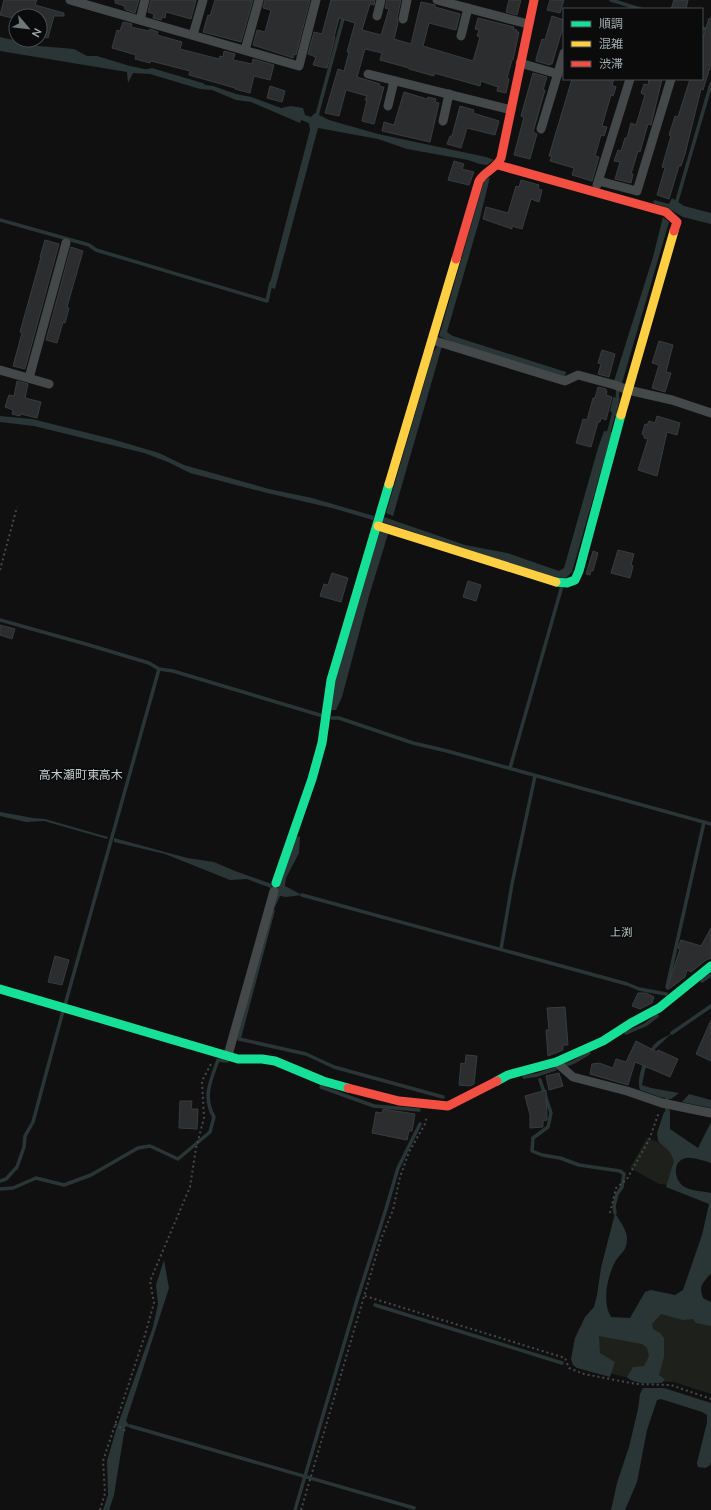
<svg xmlns="http://www.w3.org/2000/svg" width="711" height="1510" font-family="'Nunito Sans','Noto Sans JP',sans-serif">
<style>
.green{fill:#1d201b}
.water{fill:#293635}
.lines{fill:none;stroke-linecap:round;stroke-linejoin:round}
.stream{stroke:#293635;stroke-width:3.5}
.building{fill:#2c2d2e;stroke:#393c3d}
.path{stroke:#46494a;stroke-width:2;stroke-dasharray:2 3;stroke-linecap:butt}
.street{stroke:#444849;stroke-width:9}
.fast{stroke:#16e098;stroke-width:9}
.slow{stroke:#ffcf43;stroke-width:9}
.jam{stroke:#f24e42;stroke-width:9}
.labels{text-anchor:middle;stroke-width:3;stroke-linejoin:round;paint-order:stroke}
.neighbourhood-label{font-size:11px;fill:#c2cbcd;stroke:#0b0b0c}
.quarter-label{font-size:12px;fill:#c2cbcd;stroke:#0b0b0c}
</style>
<rect width="100%" height="100%" fill="#101011"/>
<!-- green -->
<g class="green">
<path d="M647,1138L678,1149L670,1185L659,1184L630,1168Z"/>
<path d="M655,1304L711,1313V1394L674,1382L641,1381L592,1369L593,1323L635,1332Z"/>
</g>
<!-- water -->
<g class="water">
<path d="M0,37L39,46L74,49L87,56H97L130,66L149,70L196,84L213,86L236,94L251,97L281,108L291,106L303,108L305,115L311,117L315,113L329,120L378,134L486,157L494,160L487,165L480,164L468,160L407,149L378,139L318,128L275,289L269,287L310,130L309,123L301,120L300,123L251,102L236,100L212,90L200,89L150,74L133,73L128,83L127,72L0,51Z"/>
<path d="M490,177L480,218L447,332L453,336L566,372L565,377L455,344L439,336L484,181Z"/>
<path d="M672,198L684,206L711,213V224L683,217L669,209V204Z"/>
<path d="M663,217L669,222L622,383L614,381L653,257Z"/>
<path d="M438,345L442,346L393,516L386,513L433,353Z"/>
<path d="M613,397L620,398L616,417L610,411Z"/>
<path d="M0,416L32,419L112,439L159,453L184,465L269,489L312,498L374,516L373,520L332,508L267,493L190,473L168,462L144,453L34,426L0,422Z"/>
<path d="M604,431L612,432L572,572L566,578L550,576L382,522L384,517L465,545L507,553L559,571L564,568L598,448Z"/>
<path d="M380,531L388,534L369,596L342,697L336,710H331L335,680Z"/>
<path d="M0,812L33,818L45,819L108,837L107,839L44,821L26,822L0,816Z"/>
<path d="M300,836L299,853L286,878L285,886L302,895L286,897L280,896L273,911V903L295,838Z"/>
<path d="M114,838L187,858L214,862L235,871L272,884L271,888L247,879L230,880L165,854L114,842Z"/>
<path d="M672,1033L655,1049L645,1070L642,1085L651,1088L679,1093L671,1099L660,1097L640,1090C636,1077 645,1056 653,1046C657,1040 666,1037 672,1033Z"/>
<path d="M689,1094L711,1100V1108L682,1102Z"/>
<path d="M670,1110V1129L698,1148L711,1122V1163C704,1161 693,1157 686,1158C672,1161 674,1179 683,1186C691,1191 702,1191 711,1193V1273C704,1283 698,1284 703,1298L711,1302V1326L696,1323L693,1319L683,1320L661,1314L652,1324L653,1329L660,1333L664,1338V1357L659,1375L665,1379L662,1383C652,1383 634,1385 627,1377L633,1367L644,1366L649,1356L647,1348L642,1344L599,1336L600,1353L615,1362L610,1377L577,1368L573,1365L571,1359L575,1338L585,1317L594,1307L597,1295L601,1268L615,1213C619,1220 627,1230 627,1238C627,1252 621,1252 615,1262C607,1277 602,1303 611,1317L630,1318L645,1292L651,1290L675,1295L683,1290L702,1235L709,1204L666,1187L674,1161L670,1152L658,1141L657,1133L664,1112Z"/>
<path d="M164,1260L169,1288L126,1421L130,1426L125,1427L114,1495L109,1510H103L108,1495L107,1461L116,1430L153,1327L158,1304L156,1285Z"/>
<path d="M643,1388H664L711,1403V1463C708,1469 704,1468 698,1467L697,1463L707,1422V1415L702,1412L661,1399L657,1400L647,1430L637,1482L625,1510H611L617,1483L629,1447L638,1409L640,1394Z"/>
</g>
<g class="lines">
<!-- stream -->
<g class="stream">
<path d="M611,0L640,9"/>
<path d="M702,28L711,31"/>
<path d="M147,71L152,70L203,85"/>
<path d="M316,119L344,15"/>
<path d="M655,202L673,207"/>
<path d="M676,204L711,84"/>
<path d="M0,220L89,245L96,250L267,301L271,283"/>
<path d="M617,402L618,386"/>
<path d="M608,435L614,412"/>
<path d="M0,620L89,645L149,663L159,669L173,671L323,716"/>
<path d="M332,718H339L413,743L447,751L711,824"/>
<path d="M510,768L562,586"/>
<path d="M302,895L627,984L639,989L666,994"/>
<path d="M273,911L239,1039L306,1054L334,1067L443,1097"/>
<path d="M501,949L512,884L535,776"/>
<path d="M702,981L711,975"/>
<path d="M667,987L704,822"/>
<path d="M65,1005L159,669"/>
<path d="M626,1033L645,1025L657,1016"/>
<path d="M672,1033L711,1006"/>
<path d="M562,1066L574,1062L589,1053"/>
<path d="M524,1077L537,1075L555,1069"/>
<path d="M540,1080L551,1113L548,1127L533,1138L532,1151L542,1155L560,1158L579,1165L620,1171L624,1174L622,1187L617,1194L614,1206L615,1213"/>
<path d="M321,1087L374,1106L419,1110"/>
<path d="M667,1111V1098"/>
<path d="M0,1181L6,1179L17,1167L24,1147L25,1136L33,1122L63,1011"/>
<path d="M0,1189L13,1188L36,1178L64,1185L91,1175L138,1148L150,1146L178,1159L210,1132L214,1117C202,1097 211,1080 218,1060L227,1061"/>
<path d="M375,1305L562,1363"/>
<path d="M130,1426L414,1508"/>
<path d="M295,1510L357,1300L386,1209L398,1168L420,1124"/>
</g>
</g>
<!-- building -->
<g class="building">
<path d="M4,0H37L35,5L64,13V16H54L48,38L40,35V16H16V19L0,15Z"/>
<path d="M115,0H139L135,13L126,10L124,8L125,6L115,3Z"/>
<path d="M151,0H196L191,19L166,12L165,18L162,17L161,20L153,18L154,14L148,12Z"/>
<path d="M215,0H253L241,42L203,32L208,15L210,16Z"/>
<path d="M265,0H310L296,55L294,54L293,58L253,45L257,30L265,32L271,10L263,8Z"/>
<path d="M331,0H375L374,5L370,4L362,30L381,35L389,9L385,8L387,0H401L397,18L398,23L394,39L411,44L421,2L435,5V7L460,14L456,30L429,23L423,46L473,61L480,37L477,36L479,30L475,29L478,18L514,27L513,29L517,30L516,32H519L513,60H512L507,78L509,79L506,93L497,91L498,87L481,81L480,86L434,73V76L409,69V68L380,60L382,53L365,49L357,77L380,84L379,86L384,87L374,124L362,121L367,100H365L367,96L346,90L339,116L325,113L338,69L344,71L349,52H347L355,23L339,18L334,37H335L327,68L313,65L316,57L308,54L314,32L322,34Z"/>
<path d="M509,0H521L517,15L506,12Z"/>
<path d="M550,0H564L560,13L547,10Z"/>
<path d="M674,0H688L686,9H671Z"/>
<path d="M552,16L564,20V24L552,64H550V65L536,61V59L542,39L545,40Z"/>
<path d="M709,18L711,19V64L703,90L701,89L685,154L681,166H679L669,199L657,195L665,168L662,167L671,136L669,135L675,116L678,117L690,79H702V41Z"/>
<path d="M123,22L132,24L131,27L149,31L150,29L158,32L157,35L182,42L180,49L219,59L220,56L223,57L224,51L235,54L233,60L252,64L253,59L274,65L270,80L254,76L250,93L235,89V88L189,75L190,71L151,61L150,63L135,59L136,55L112,48L117,30L120,31Z"/>
<path d="M533,73L547,77L543,90H545L533,132L537,134L530,159L514,155L524,117L521,116Z"/>
<path d="M572,79H614L612,85L616,87L613,96L611,95L602,126L607,127L604,136L601,135L595,156L599,157L592,181L572,175L574,168L550,161L552,156H549Z"/>
<path d="M649,79H662L651,125L648,124L640,152L638,151L631,174H633L631,183L615,179L620,162L614,161L618,150L621,151L625,138H627L631,123L636,125L645,95L641,93L644,84L648,85Z"/>
<path d="M270,86L285,91L282,102L267,98Z"/>
<path d="M404,92L427,99L428,97L436,99L435,102L439,103L430,142L382,131L384,122L394,125Z"/>
<path d="M460,106L474,110L473,113L499,121L495,135L467,128L461,148L447,144L450,136H452Z"/>
<path d="M454,161L464,164L462,169L474,172L469,185L448,180Z"/>
<path d="M521,180L539,185L538,189L542,190L539,202L531,199L522,229L512,226V229L483,219L486,207L508,213L516,186L519,187Z"/>
<path d="M45,240L59,244L25,369L13,366L22,333L20,332L41,257H40Z"/>
<path d="M71,247L83,251L67,307L69,308L65,323L63,322L57,343L46,340Z"/>
<path d="M659,341L673,345L666,372L671,373L665,392L652,388L659,365L652,363Z"/>
<path d="M602,350L615,354L609,377L598,374L601,364L598,363Z"/>
<path d="M17,381L28,384L25,398L41,402L37,418L21,414L20,416L12,414L13,410L5,407L9,395L14,396Z"/>
<path d="M598,387L606,389V390L607,391L606,395L612,397L606,420L601,418L600,422H598L591,447L576,443L583,419L587,420L593,398H595Z"/>
<path d="M657,416L680,423L677,435L667,432L657,476L638,470L648,439L644,438V435L642,434L645,424L647,425L649,421L655,423Z"/>
<path d="M618,550L634,554L631,565L633,566L630,578L611,573Z"/>
<path d="M593,551L598,553L593,571H591L590,575L586,574Z"/>
<path d="M332,573L348,578L341,602L320,596L324,584L328,585Z"/>
<path d="M468,581L481,585L476,601L463,597Z"/>
<path d="M0,625L15,629L12,639L0,635Z"/>
<path d="M711,928V958L706,960L691,972L687,970L685,977L669,989H667L680,949L678,948L681,940L701,946Z"/>
<path d="M55,956L69,960L62,985L48,982Z"/>
<path d="M638,993H646L654,997L652,1003L640,1009L632,1006Z"/>
<path d="M565,1007L568,1045H563V1050L548,1056L546,1030H549L547,1008Z"/>
<path d="M711,1020V1061L696,1054Z"/>
<path d="M636,1041L657,1052L658,1050L678,1059L670,1077L635,1062L628,1085L590,1074L592,1064L599,1063L613,1068L616,1059L626,1062Z"/>
<path d="M466,1055L477,1056L474,1084L470,1086L459,1085L461,1063L465,1064Z"/>
<path d="M559,1073L563,1086L549,1090L546,1076Z"/>
<path d="M546,1090L547,1120L543,1121V1127L530,1128V1115L525,1096Z"/>
<path d="M180,1101H192L191,1109H198L197,1129L179,1128Z"/>
<path d="M383,1109L415,1114L412,1131H409L407,1140L372,1133L376,1112L382,1113Z"/>
</g>
<g class="lines">
<!-- path -->
<g class="path">
<path d="M0,570L17,507"/>
<path d="M610,1213L616,1188L627,1179L649,1140L659,1112"/>
<path d="M365,1296L565,1358L569,1368L584,1374L636,1384L671,1385L711,1399"/>
<path d="M115,1424L127,1432"/>
<path d="M100,1510L105,1493L103,1461L144,1338L154,1303L150,1281L190,1187L196,1148L204,1118L202,1081L212,1062"/>
<path d="M301,1510L381,1239L393,1210L400,1177L409,1152L425,1124L427,1116"/>
</g>
<!-- street -->
<g class="street">
<path d="M70,0L299,66L316,0"/>
<path d="M437,0L528,24"/>
<path d="M377,16L381,0"/>
<path d="M403,19L407,0"/>
<path d="M140,20L145,0"/>
<path d="M193,35L203,0"/>
<path d="M461,36L468,8"/>
<path d="M245,50L259,0"/>
<path d="M520,63L558,74"/>
<path d="M368,74L511,110"/>
<path d="M388,106L394,81"/>
<path d="M443,121L449,94"/>
<path d="M541,129L564,53"/>
<path d="M599,181L637,191L671,79"/>
<path d="M597,185L630,79"/>
<path d="M432,340L565,381L578,375L615,385L628,390L672,400L711,413"/>
<path d="M0,370L49,384"/>
<path d="M29,378L66,243"/>
<path d="M228,1055L274,891"/>
<path d="M556,1062L573,1077L627,1091L662,1103L711,1113"/>
</g>
<!-- fast -->
<g class="fast">
<path d="M556,582L567,583L575,580L579,571L621,415"/>
<path d="M276,883L312,779L322,743L331,680L389,484"/>
<path d="M0,989L238,1059H262L275,1061L323,1081L348,1088"/>
<path d="M497,1081L508,1075L556,1062L603,1041L631,1023L659,1008L711,966"/>
</g>
<!-- slow -->
<g class="slow">
<path d="M621,415L674,231"/>
<path d="M389,484L456,259"/>
<path d="M378,526L556,582"/>
</g>
<!-- jam -->
<g class="jam">
<path d="M498,165L666,212L677,222L674,231"/>
<path d="M456,259L479,181C485,171 496,169 501,158L534,0"/>
<path d="M348,1088L399,1101L448,1106L497,1081"/>
</g>
</g>
<g class="labels">
<!-- neighbourhood labels -->
<g class="neighbourhood-label">
<text x="621" y="936">上渕</text>
</g>
<!-- quarter labels -->
<g class="quarter-label">
<text x="81" y="779">高木瀬町東高木</text>
</g>
</g>
<!-- legend -->
<rect x="563" y="8" width="140" height="72" fill="#0b0b0c" stroke="#474c4e"/>
<rect x="571" y="21" width="20" height="6" fill="#16e098" stroke="#474c4e"/>
<text x="599" y="28" font-size="12" fill="#a2aeb0">順調</text>
<rect x="571" y="41" width="20" height="6" fill="#ffcf43" stroke="#474c4e"/>
<text x="599" y="48" font-size="12" fill="#a2aeb0">混雑</text>
<rect x="571" y="61" width="20" height="6" fill="#f24e42" stroke="#474c4e"/>
<text x="599" y="68" font-size="12" fill="#a2aeb0">渋滞</text>
<!-- north arrow -->
<g transform="translate(28 28) rotate(118)"><circle r="19" fill="#0b0b0c" stroke="#474c4e"/>
<path d="M0-3L7 15L0 10L-7 15Z" fill="#6f7778"/>
<text y="-6" font-size="11" font-weight="bold" text-anchor="middle" fill="#a2aeb0">N</text>
</g>
</svg>
